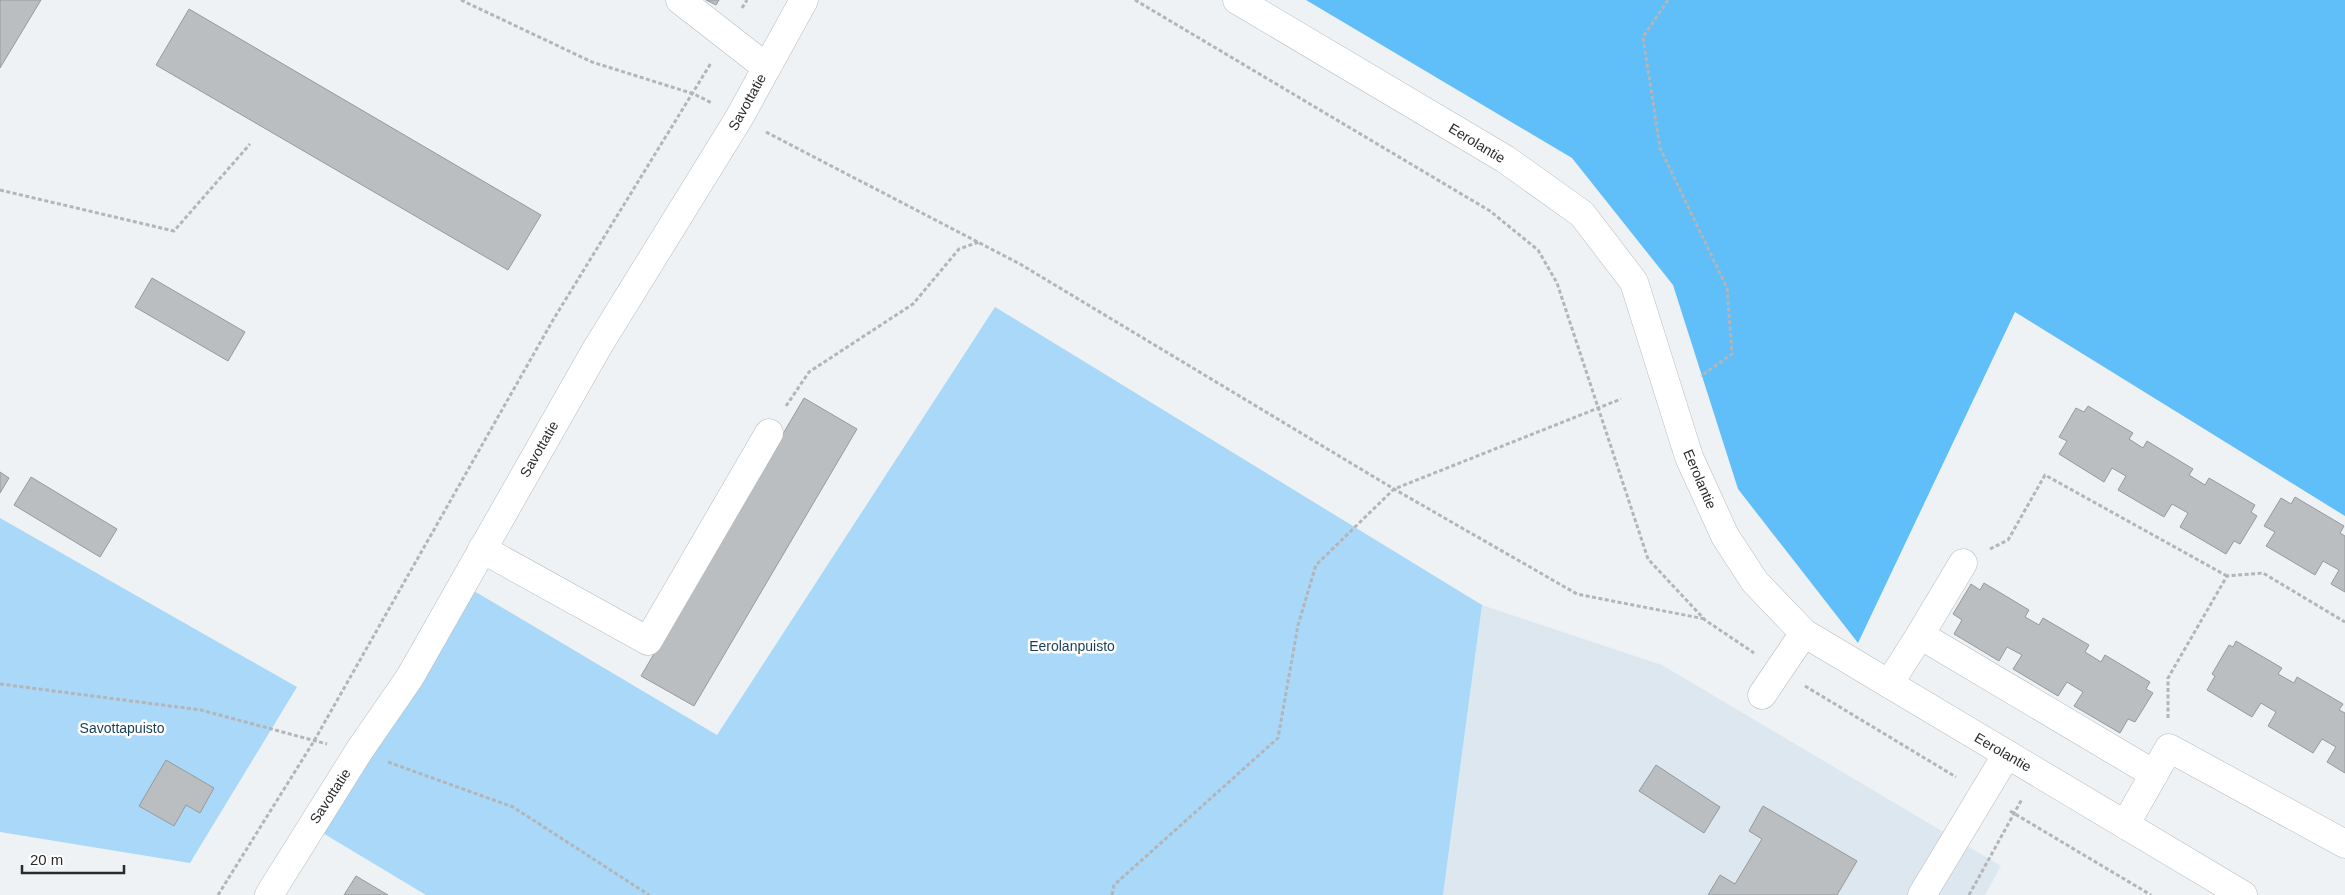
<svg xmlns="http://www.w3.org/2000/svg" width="2345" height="895" font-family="Helvetica,sans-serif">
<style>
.built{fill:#dde7ef}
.green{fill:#aad8f8}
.forest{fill:#60bef8}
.building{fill:#bbbec0;stroke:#979a9c}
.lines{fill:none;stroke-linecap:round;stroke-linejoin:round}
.minor-casing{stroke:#b7bbbd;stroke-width:29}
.path{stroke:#b3b5b8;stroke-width:3;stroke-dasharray:4 2.5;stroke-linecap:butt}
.minor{stroke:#fff;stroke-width:28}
.labels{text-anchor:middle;stroke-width:5;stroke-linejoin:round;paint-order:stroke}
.street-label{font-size:14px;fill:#292a2b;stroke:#fff}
.park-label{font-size:14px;fill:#163e55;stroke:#fff}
</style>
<rect width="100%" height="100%" fill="#eff2f5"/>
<!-- built -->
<path class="built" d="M1482,605L1662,665L2001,866L1985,895H1443Z"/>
<!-- green -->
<g class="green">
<path d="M995,307L1482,605L1443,895H426L311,826L469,588L717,735Z"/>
<path d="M0,518L297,687L190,863L0,832Z"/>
</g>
<!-- forest -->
<path class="forest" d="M1306,0H2345V516L2015,312L1858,643L1738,489L1673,285L1572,158Z"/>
<!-- building -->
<g class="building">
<path d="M0,0H41L0,68Z"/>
<path d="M706,0H719L716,5Z"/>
<path d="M189,9L541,215L508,270L156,65Z"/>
<path d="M152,278L245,332L228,361L135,307Z"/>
<path d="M804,398L857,429L694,706L641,676Z"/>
<path d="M2088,406L2133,433L2129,439L2143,448L2147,441L2193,469L2189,475L2205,485L2209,478L2255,505L2251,512L2257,516L2240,544L2234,541L2226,554L2180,527L2188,513L2172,504L2164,517L2118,490L2126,476L2112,468L2104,482L2059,454L2067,441L2059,437L2076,408L2084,412Z"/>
<path d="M0,472L9,478L0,493Z"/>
<path d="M31,477L117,529L100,557L14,505Z"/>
<path d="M2295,497L2344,526L2340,533L2345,536V592L2331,584L2339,570L2323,561L2315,575L2266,546L2275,532L2264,526L2281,498L2291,504Z"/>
<path d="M1984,583L2029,610L2025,617L2039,625L2043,618L2089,645L2085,652L2101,662L2105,655L2150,682L2146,689L2153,693L2135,722L2128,719L2120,733L2074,706L2083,692L2067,682L2058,696L2013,669L2022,655L2007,647L1999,661L1954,634L1962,620L1953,614L1971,584L1980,590Z"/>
<path d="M2236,641L2282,668L2278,674L2294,683L2297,677L2343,704L2339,710L2345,713V773L2327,762L2336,747L2322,739L2313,753L2268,726L2276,712L2261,703L2252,717L2207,690L2215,676L2212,674L2229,645L2233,647Z"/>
<path d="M166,760L214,788L200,813L186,805L174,826L139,806Z"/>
<path d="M1656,765L1720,807L1704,833L1639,791Z"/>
<path d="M1763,806L1857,861L1837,895H1708L1720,875L1735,884L1762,839L1749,831Z"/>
<path d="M356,876L388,895H344Z"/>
</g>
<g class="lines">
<defs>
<g id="minor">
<path d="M680,0L766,67"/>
<path d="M1237,0L1505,159L1582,214L1634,282L1689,457L1725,536L1755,582L1804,633L2243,895"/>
<path d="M482,549L648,641L769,433"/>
<path d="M1920,635L1963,563"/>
<path d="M1889,684L1920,635L2154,774"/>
<path d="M1762,695L1804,633"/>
<path d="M2125,825L2169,748L2345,844"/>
<path d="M269,895L359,751L410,677L597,348L739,118L804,0"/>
<path d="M1922,895L2007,754"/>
</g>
</defs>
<!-- minor casing -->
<use href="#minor" class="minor-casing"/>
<!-- path -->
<g class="path">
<path d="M461,0L592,62L694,94L712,103"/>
<path d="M1135,0L1490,211L1538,250L1557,283L1648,559L1705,620L1754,653"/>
<path d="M1668,0L1643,37L1660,148L1727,288L1732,354L1701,376"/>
<path d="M742,8L747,0"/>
<path d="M766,132L1020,264L1394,489L1577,594L1705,619"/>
<path d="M0,190L174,231L250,144"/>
<path d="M786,406L809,372L913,304L959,249L979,242"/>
<path d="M1990,549L2008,540L2045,475L2227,576"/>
<path d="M0,684L201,710L327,744"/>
<path d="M1805,686L1956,777"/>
<path d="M2168,718V678L2227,576L2263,573L2345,622"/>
<path d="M388,762L513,807L649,895"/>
<path d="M2010,811L2151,895"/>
<path d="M218,895L314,741L553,320L711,63"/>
<path d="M1112,895L1114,885L1278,738L1298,625L1316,565L1394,489L1621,399"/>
<path d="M1969,895L2022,799"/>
</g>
<!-- minor -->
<use href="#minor" class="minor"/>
</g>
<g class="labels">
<!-- street labels -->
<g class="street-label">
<text transform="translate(747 102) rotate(-61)" y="5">Savottatie</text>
<text transform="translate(1477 143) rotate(31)" y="5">Eerolantie</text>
<text transform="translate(539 449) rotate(-60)" y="5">Savottatie</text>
<text transform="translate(1700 479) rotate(67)" y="5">Eerolantie</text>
<text transform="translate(2003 752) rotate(30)" y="5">Eerolantie</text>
<text transform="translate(330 796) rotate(-57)" y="5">Savottatie</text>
</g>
<!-- park labels -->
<g class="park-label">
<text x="1072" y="651">Eerolanpuisto</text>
<text x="122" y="733">Savottapuisto</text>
</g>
</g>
<!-- scale -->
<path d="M22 865v8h102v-8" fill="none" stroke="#292a2b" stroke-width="2.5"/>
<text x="30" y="865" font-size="15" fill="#292a2b" stroke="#ffffff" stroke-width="4" paint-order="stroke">20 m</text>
</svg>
